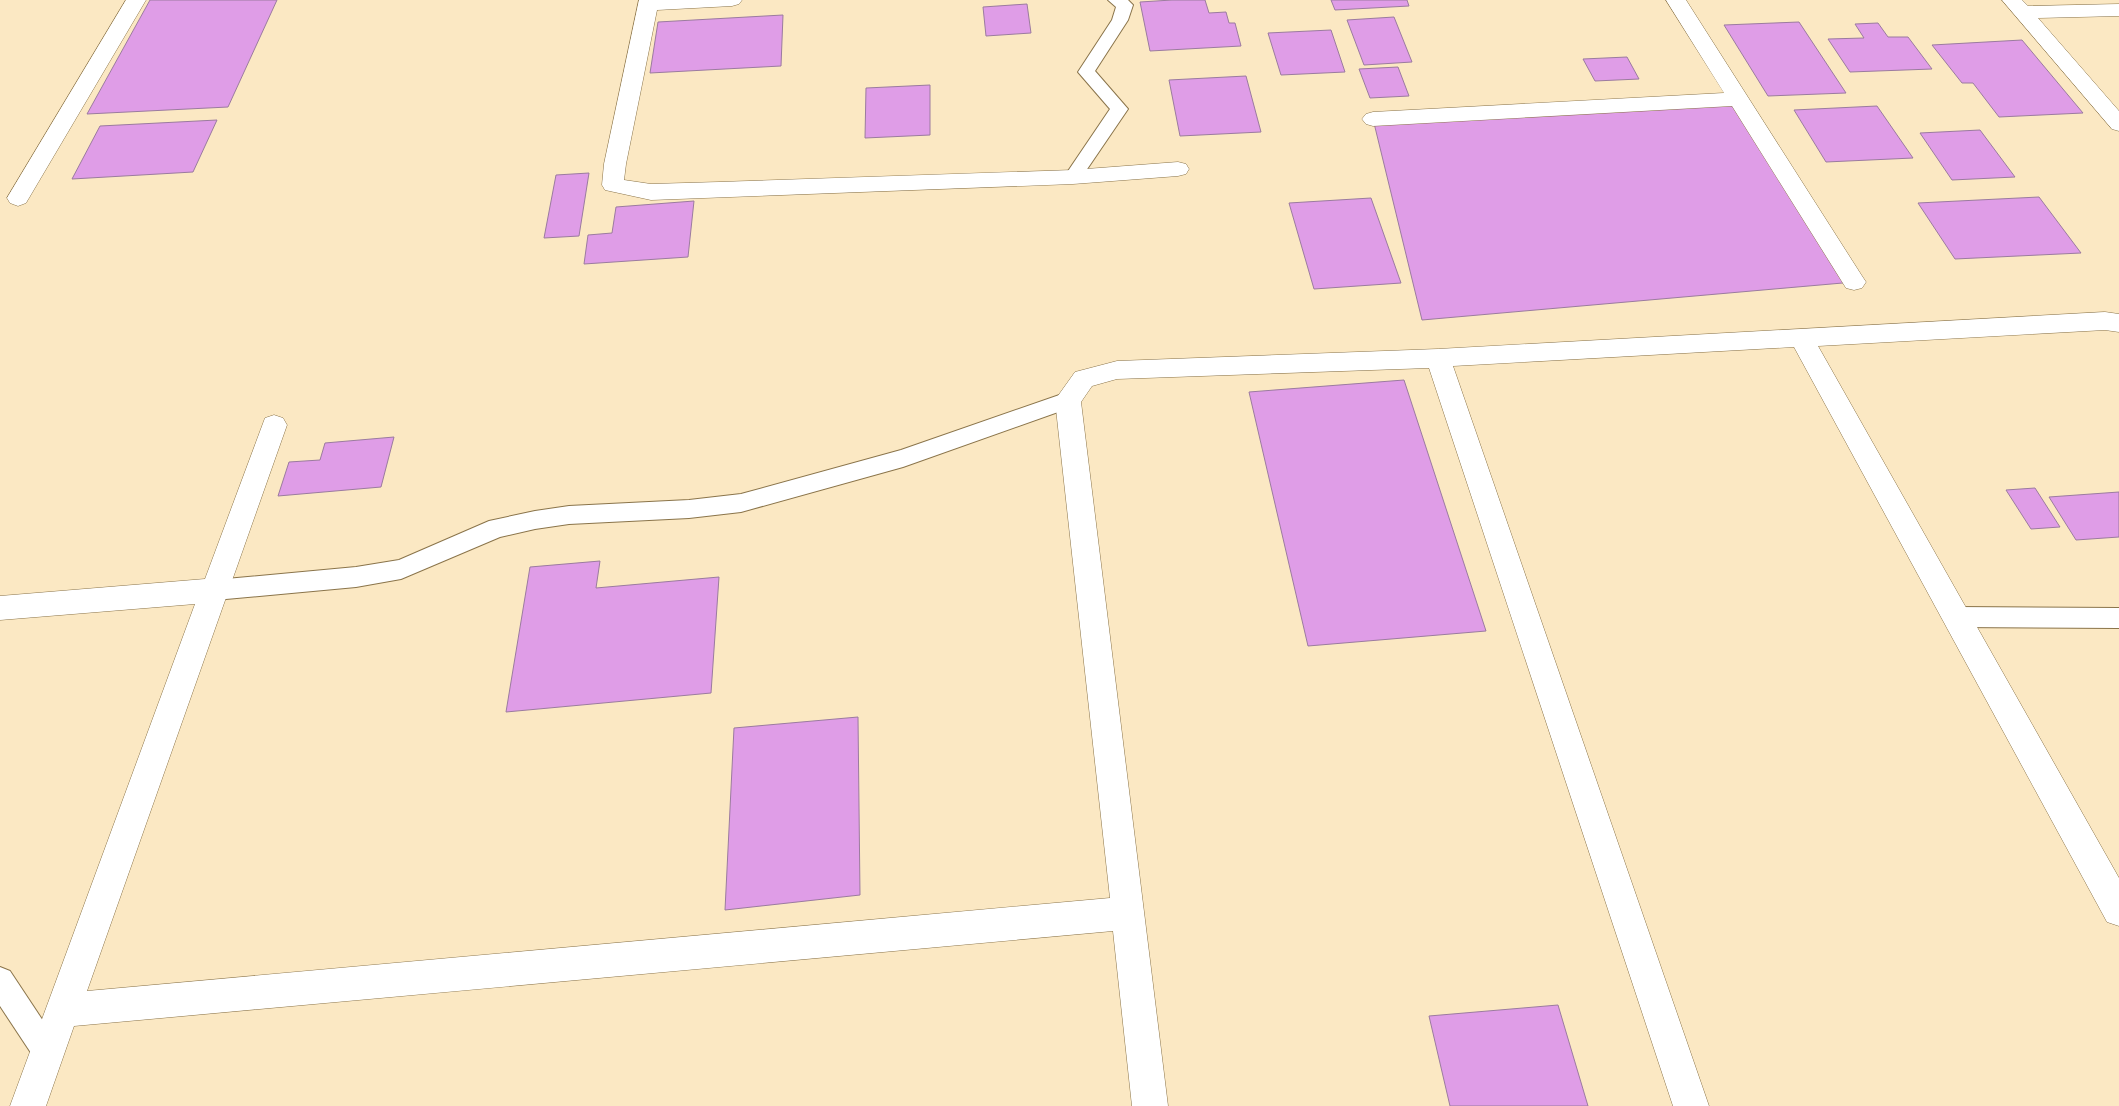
<svg xmlns="http://www.w3.org/2000/svg" width="2119" height="1106" font-family="Jost,sans-serif">
<style>
.building{fill:#df9de7;stroke:#9b7b9f}
.lines{fill:none;stroke-linecap:round;stroke-linejoin:round}
.lane-casing{stroke:#8a744a;stroke-width:2}
.street-casing{stroke:#8a744a;stroke-width:1}
.lane{fill:#fff;fill-rule:evenodd}
.street{fill:#fff;fill-rule:evenodd}
</style>
<rect width="100%" height="100%" fill="#fbe8c3"/>
<!-- building -->
<g class="building">
<path d="M150,0H277L228,107L87,114Z"/>
<path d="M1172,0H1205L1209,13L1226,12L1229,23H1235L1241,46L1150,51L1140,2Z"/>
<path d="M1331,0H1407L1409,6L1335,10Z"/>
<path d="M1027,4L1031,33L986,36L983,7Z"/>
<path d="M783,15L781,66L650,73L658,22Z"/>
<path d="M1394,17L1412,62L1364,65L1347,20Z"/>
<path d="M1799,22L1846,93L1768,96L1724,25Z"/>
<path d="M1878,23L1888,37H1908L1932,69L1850,72L1828,39L1864,38L1855,24Z"/>
<path d="M1331,30L1345,72L1281,75L1268,33Z"/>
<path d="M2022,40L2083,113L1999,117L1973,83H1962L1932,45Z"/>
<path d="M1627,57L1639,79L1595,81L1583,59Z"/>
<path d="M1398,67L1409,96L1370,98L1359,69Z"/>
<path d="M1246,76L1261,132L1180,136L1169,80Z"/>
<path d="M930,85V135L865,138L866,88Z"/>
<path d="M1737,99L1854,282L1422,320L1373,119Z"/>
<path d="M1877,106L1913,158L1826,162L1794,110Z"/>
<path d="M217,120L193,172L72,179L100,126Z"/>
<path d="M1980,130L2015,177L1952,180L1920,133Z"/>
<path d="M589,173L579,236L544,238L556,175Z"/>
<path d="M2039,197L2081,253L1955,259L1918,203Z"/>
<path d="M1371,198L1401,283L1314,289L1289,203Z"/>
<path d="M694,201L688,257L584,264L588,235L612,233L616,207Z"/>
<path d="M1404,380L1486,631L1308,646L1249,392Z"/>
<path d="M394,437L381,487L278,496L289,462L320,460L325,443Z"/>
<path d="M2035,488L2060,527L2031,529L2006,490Z"/>
<path d="M2119,492V537L2076,540L2049,497Z"/>
<path d="M600,561L596,588L719,577L711,693L506,712L530,567Z"/>
<path d="M858,717L860,895L725,910L734,728Z"/>
<path d="M1558,1005L1588,1106H1450L1429,1016Z"/>
</g>
<g class="lines">
<defs>
<g id="lane">
<path d="M1108,0H1128L1133,5L1128,20L1095,71L1128,109L1079,181L1073,183L1067,181L1064,177L1110,109L1078,72L1112,20L1116,7Z"/>
<path d="M1068,392L1075,394L1078,400L1075,406L903,467L741,512L689,518L569,524L535,529L500,537L401,579L356,587L215,600L207,597L204,590L207,583L215,580L356,567L399,560L489,521L535,511L569,506L689,500L741,494L901,450Z"/>
<path d="M1956,607L2119,608V628L1956,627L1948,624L1944,617L1948,610Z"/>
<path d="M0,967L10,971L57,1042L61,1052L57,1062L47,1066L37,1062L0,1006Z"/>
</g>
<g id="street">
<path d="M126,0H146L26,203L18,206L10,203L7,198Z"/>
<path d="M639,0H742L739,4L732,6L657,10L626,164L624,180L651,184L719,182L1073,170L1178,162L1186,164L1189,169L1186,174L1178,176L1073,184L651,200L605,190L602,185L604,164Z"/>
<path d="M1666,0H1686L1862,276L1866,282L1862,288L1854,290L1846,288L1732,106L1373,126L1366,124L1362,119L1366,114L1373,112L1724,93Z"/>
<path d="M2002,0H2022L2028,6L2119,4V16L2038,18L2119,111V131L2112,129Z"/>
<path d="M2105,312L2119,314V332L2105,330L1818,346L2119,878V926L2107,922L1794,347L1453,366L1709,1106H1673L1429,368L1117,379L1092,386L1081,402L1168,1106H1132L1113,931L74,1026L46,1106H10L195,604L0,620V596L205,579L265,418L274,415L283,418L287,425L87,991L1110,898L1055,400L1075,372L1117,361L1438,349Z"/>
</g>
</defs>
<!-- lane casing -->
<use href="#lane" class="lane-casing"/>
<!-- street casing -->
<use href="#street" class="street-casing"/>
<!-- lane -->
<use href="#lane" class="lane"/>
<!-- street -->
<use href="#street" class="street"/>
</g>
</svg>
